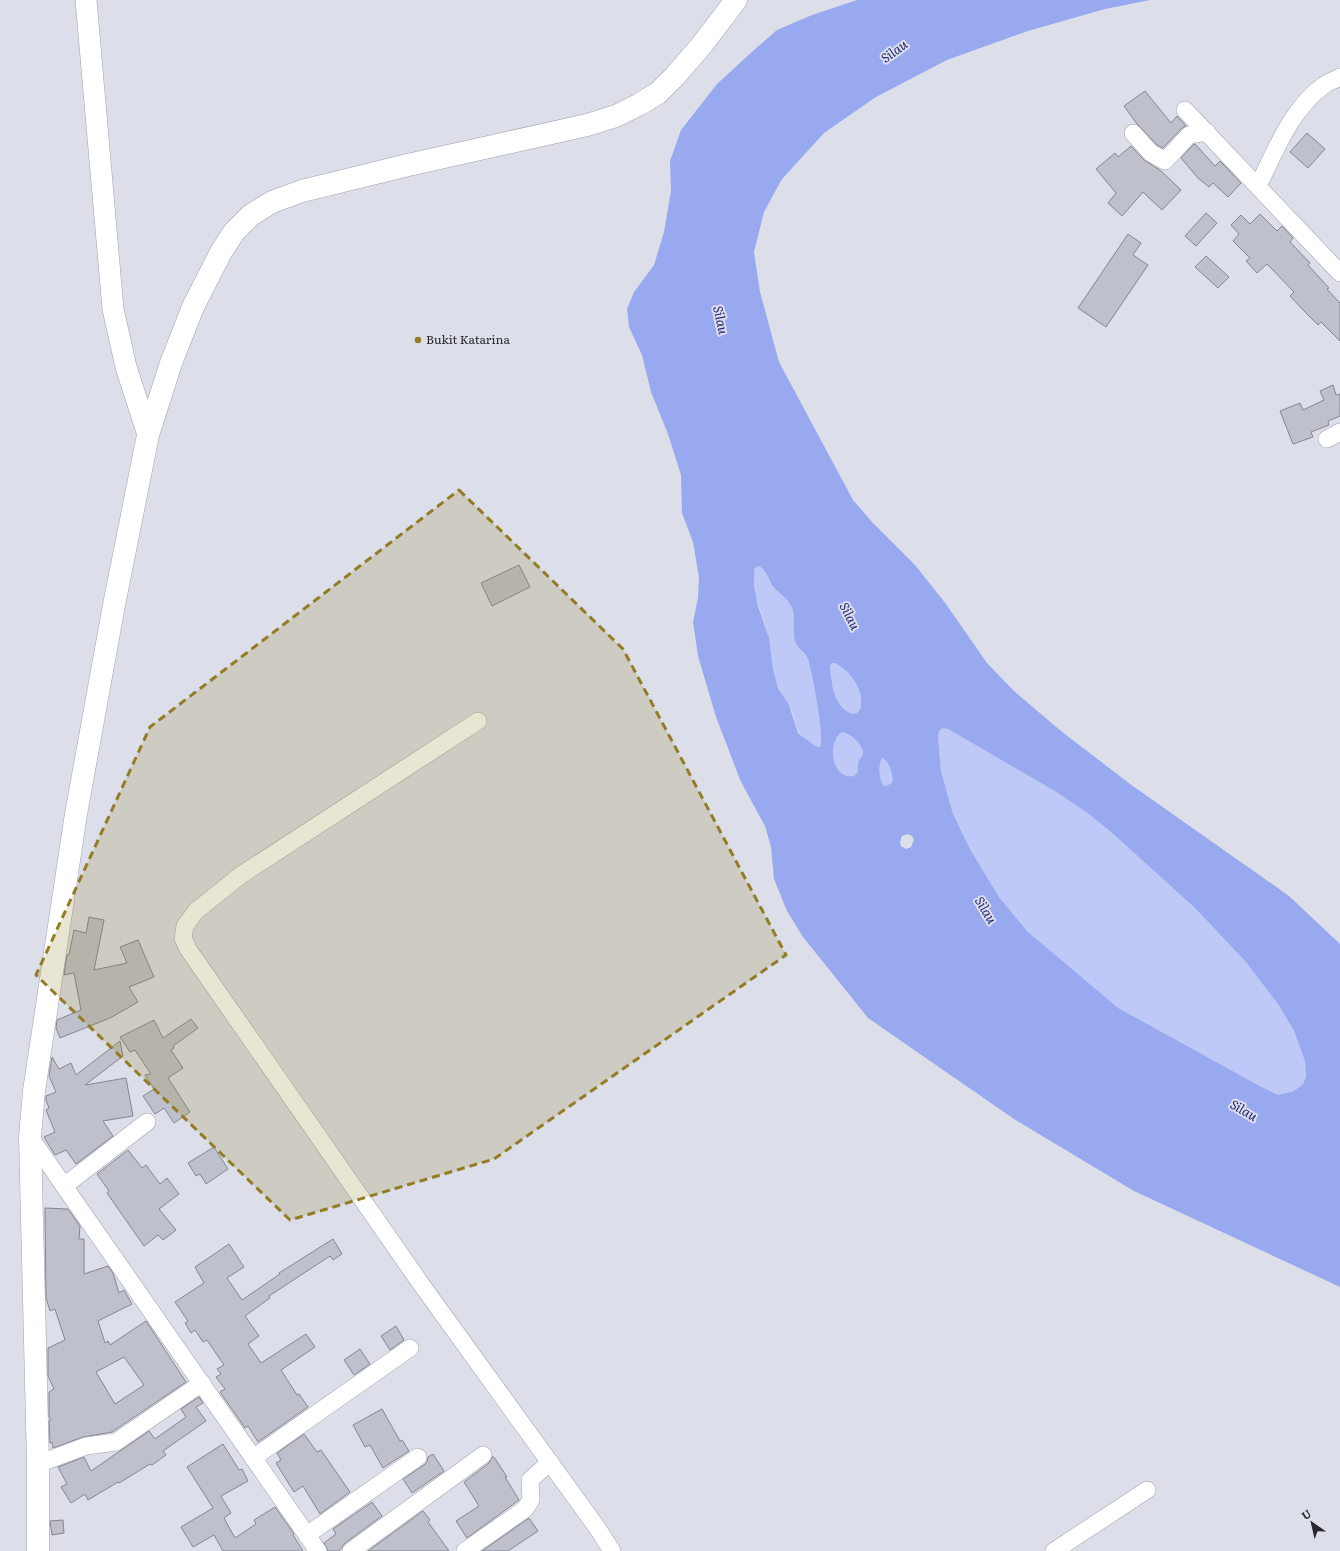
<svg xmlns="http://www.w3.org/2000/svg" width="1340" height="1551" font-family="Literata,serif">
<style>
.green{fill:#bec9f7}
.water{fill:#99a9ef;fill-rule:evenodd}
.building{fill:#bec1cc;stroke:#848690;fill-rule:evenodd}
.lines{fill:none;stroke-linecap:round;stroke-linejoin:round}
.minor-casing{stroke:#a0a2ad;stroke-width:18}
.tertiary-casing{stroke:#a0a2ad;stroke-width:22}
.primary-casing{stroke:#a0a2ad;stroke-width:23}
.minor{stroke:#fff;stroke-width:17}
.tertiary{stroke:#fff;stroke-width:21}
.primary{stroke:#fff;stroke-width:22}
.marked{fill:#937c23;fill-opacity:0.2;stroke:#937c23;stroke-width:3;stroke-dasharray:8 5;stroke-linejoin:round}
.poi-dot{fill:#937c23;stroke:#dcdfea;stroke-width:1.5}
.labels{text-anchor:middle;stroke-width:4;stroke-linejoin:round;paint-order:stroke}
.poi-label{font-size:12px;fill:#27292d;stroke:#dcdfea;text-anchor:start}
.water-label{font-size:13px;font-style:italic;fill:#242978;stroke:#dcdfea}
</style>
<rect width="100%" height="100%" fill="#dcdfea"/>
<!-- green -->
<g class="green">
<path d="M758,566C766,570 768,578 772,585C778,594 788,597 792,608C796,619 792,631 795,642C798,648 805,652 808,659C813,671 825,737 820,747C815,747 813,745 809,742C791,726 799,726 790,707C785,698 779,690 775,680C770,662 770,642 765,624C759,606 751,589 754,569Z"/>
<path d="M832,663H835C848,670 862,686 861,702C861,705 861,708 859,711C851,720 838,705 836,698C832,689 832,679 830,670V666Z"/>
<path d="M942,727L948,729L1058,793L1086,812L1111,832L1195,908L1245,961L1278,1004L1294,1031L1305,1060L1306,1077L1303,1084L1294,1091L1278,1095L1258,1085L1118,1009L1027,931L999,897L970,849L953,814L941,771L938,736L939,731Z"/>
<path d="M842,732C851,733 862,743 863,751C864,756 859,759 858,764C858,767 858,770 857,773L854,776C832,780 826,743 842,732Z"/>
<path d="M882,757C889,762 895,774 892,783L886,786L883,785C879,777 878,766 882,757Z"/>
</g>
<!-- water -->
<path class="water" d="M857,0H1150L1105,9L1028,31L947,60L876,97L824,133L782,179L764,212L754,252L760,292L779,362L853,500L872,522L915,565L946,604L987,663L1014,691L1061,731L1130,784L1289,896L1340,944V1287L1134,1191L1014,1119L868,1018L803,937L787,911L774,879L771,847L765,826L741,782L716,717L698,656L693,622L698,598L699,577L693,542L682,513L681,475L668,434L651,392L642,355L629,327L627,309L634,292L654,265L664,232L671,191L670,161L681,130L717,84L754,50L777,30L812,15ZM758,566C766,569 768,578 772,585C778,594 788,597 792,608C796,619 792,631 795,642C798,648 805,652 808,659C812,671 825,738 820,747L815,746L798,733L789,705L778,688L773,670L769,638L758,606L754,586V569ZM832,663H835C848,670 862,686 861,702C861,705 861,708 859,711C851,720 839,705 836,698C832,690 832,679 830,670V666ZM942,728L948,729L1058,793L1086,812L1111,832L1195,908L1245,961L1278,1004L1294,1031L1305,1061L1306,1077L1303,1084L1294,1091L1278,1095L1258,1085L1118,1008L1027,931L999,897L970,849L953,814L941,771L938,736L939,731ZM842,732C850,733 861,743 863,751C864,756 859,759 858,763C858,767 858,770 857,773L854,776C832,780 826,743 842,732ZM882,758C889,761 894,775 892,783L886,786L883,785C879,777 878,766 882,758ZM908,834L912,836L914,840L911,847L906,849L901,846L900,842L902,836Z"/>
<!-- building -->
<g class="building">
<path d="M1145,91L1171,123L1177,116L1186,126L1182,128L1163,148L1157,145L1137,124L1124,106Z"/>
<path d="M1307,133L1325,149L1308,168L1290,152Z"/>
<path d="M1194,144H1195L1215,166L1220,161L1241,183L1228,197L1213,183L1209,187L1198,178L1181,158Z"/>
<path d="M1131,146L1144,160L1160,170L1181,190L1162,210L1143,192L1122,216L1108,203L1116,193L1096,169L1115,153L1118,157Z"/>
<path d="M1206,213L1217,223L1196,246L1185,236Z"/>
<path d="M1260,214L1277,231L1282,226L1293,238L1290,242L1310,263L1308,265L1329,288L1327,289L1340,303V341L1321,322L1318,325L1304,311L1290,296L1294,292L1267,264L1257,273L1246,261L1250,258L1233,241L1239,234L1231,225L1241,215L1250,224Z"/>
<path d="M1128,234L1141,243L1133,255L1148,265L1106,327L1078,308Z"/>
<path d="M1206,256L1229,277L1218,288L1195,267Z"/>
<path d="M1333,385L1336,395L1340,394V416L1328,421L1329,425L1311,432L1313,437L1293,444L1280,411L1300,403L1303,410L1324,400L1320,391Z"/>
<path d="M519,565L530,587L492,606L481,583Z"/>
<path d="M89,917L104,920L94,970L127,963L120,947L138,940L154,977L129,987L138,1002L110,1018L60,1038L56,1028L57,1020L81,1010L74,973L64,975L67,955H69L74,930L86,933Z"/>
<path d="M191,1019L198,1028L173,1046L174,1048L171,1050L183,1068L168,1078L190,1112L174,1123L164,1108L155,1114L143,1096L154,1089L145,1075L151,1074L135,1050L130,1052L120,1037L154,1020L163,1038Z"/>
<path d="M120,1041L123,1056L85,1085L126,1078L133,1116L103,1121L113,1136L76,1164L66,1150L55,1155L44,1137L55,1132L46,1110L49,1108L46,1100V1096L56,1092L49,1076L52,1057L59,1069L71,1063L76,1075Z"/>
<path d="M214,1147L228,1169L206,1184L200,1174L196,1176L188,1163Z"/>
<path d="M128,1150L142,1168L146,1165L160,1184L167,1178L179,1194L159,1209L176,1230L163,1240L158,1235L144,1246L107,1193L109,1191L97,1174Z"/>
<path d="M45,1208L68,1209L80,1226L79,1239H84V1274L108,1266L113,1273L119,1293L124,1290L132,1304L98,1321L105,1343L108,1341L110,1345L146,1321L186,1382L112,1432L83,1437L53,1448L52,1442L50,1443L49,1421L51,1420L49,1417V1392L54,1389L48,1376V1348L65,1340L55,1309L50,1311L46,1298ZM124,1357L144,1385L115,1404L96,1372Z"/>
<path d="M333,1239L342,1254L333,1260L330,1256L269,1296L270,1298L245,1316L259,1336L248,1344L261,1363L306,1334L315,1347L281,1370L297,1395L299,1394L308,1407L258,1442L248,1426L245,1428L220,1392L225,1389L216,1377L221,1374L217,1369L224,1365L207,1340L203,1342L195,1330L191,1333L185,1323L188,1321L175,1302L204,1283L195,1267L229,1244L244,1267L227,1278L242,1300L280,1274L279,1273Z"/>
<path d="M396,1326L404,1340L390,1350L381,1336Z"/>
<path d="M360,1349L370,1364L354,1375L344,1360Z"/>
<path d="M199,1397L203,1403L196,1407L206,1421L163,1451L166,1455L152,1465L150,1464L119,1483L118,1482L88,1500L85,1494L71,1503L61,1487L67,1484L58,1467L84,1457L91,1471L149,1431L155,1439L186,1417L181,1409Z"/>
<path d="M382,1409L400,1441L402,1440L409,1451L383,1468L370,1445L365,1447L353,1425Z"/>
<path d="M304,1434L317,1452L321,1450L350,1492L320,1514L303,1486L294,1492L276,1463L281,1460L277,1453Z"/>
<path d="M223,1444L239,1470L242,1469L248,1481L221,1496L231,1513L224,1518L235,1538L256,1524L254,1520L275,1507L294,1534L293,1535L303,1551H223L214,1535L193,1547L181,1527L213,1508L187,1467Z"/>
<path d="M433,1454L444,1471L412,1493L403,1479L424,1465L427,1462L428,1457Z"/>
<path d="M492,1457H494L507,1477H505L519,1500L467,1538L456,1521L479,1506L464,1482L489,1463Z"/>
<path d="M372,1502L382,1516L345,1543L339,1551H328L324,1543L336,1534L333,1529Z"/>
<path d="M423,1511L430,1520L428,1522L449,1551H368Z"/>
<path d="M529,1518L538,1531L508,1551H482Z"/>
<path d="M63,1520L64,1533L52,1535L50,1521Z"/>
</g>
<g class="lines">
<defs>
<g id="minor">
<path d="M1185,110L1340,273"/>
<path d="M1133,133L1151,153L1165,161L1189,135L1207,132"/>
<path d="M1258,186C1275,152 1291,109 1323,86C1328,82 1335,80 1340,77"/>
<path d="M1327,439L1340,432"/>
<path d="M478,721L241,875L196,911L185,926L183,938L188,949L421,1284L598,1529L612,1551"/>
<path d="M30,1137L318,1551"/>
<path d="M64,1186L147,1122"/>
<path d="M253,1458L410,1348"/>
<path d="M38,1464L86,1446L116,1442L202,1383"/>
<path d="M307,1535L418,1457"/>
<path d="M351,1551L483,1455"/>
<path d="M465,1551L525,1509L531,1500L530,1480L550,1462"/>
<path d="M1054,1551L1147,1490"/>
</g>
<path id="tertiary" d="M86,0L113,309L126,367L148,435"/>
<path id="primary" d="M38,1551V1464L30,1137L34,1091L76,814L114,605L148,435L171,363L193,307L221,252L234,232L251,215L272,202L302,191L408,165L587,125L616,116L640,104L658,93L675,76L701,46L736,0"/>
</defs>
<!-- minor casing -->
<use href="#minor" class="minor-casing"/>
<!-- tertiary casing -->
<use href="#tertiary" class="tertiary-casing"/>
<!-- primary casing -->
<use href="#primary" class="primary-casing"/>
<!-- minor -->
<use href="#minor" class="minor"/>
<!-- tertiary -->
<use href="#tertiary" class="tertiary"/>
<!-- primary -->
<use href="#primary" class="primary"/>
</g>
<!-- marked area -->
<path class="marked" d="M459,490L623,649L786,955L494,1159L290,1220L36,975L150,727Z"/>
<!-- markers -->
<circle class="poi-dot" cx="418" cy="340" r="4"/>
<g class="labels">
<!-- poi labels -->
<g class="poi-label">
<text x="426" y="344">Bukit Katarina</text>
</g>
<!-- water labels -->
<g class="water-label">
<text transform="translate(894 51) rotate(-36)" y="5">Silau</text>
<text transform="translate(721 320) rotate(78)" y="5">Silau</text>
<text transform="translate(850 616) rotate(63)" y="5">Silau</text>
<text transform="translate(986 910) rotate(59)" y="5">Silau</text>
<text transform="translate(1244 1110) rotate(30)" y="5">Silau</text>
</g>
</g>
<!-- north arrow -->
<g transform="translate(1312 1523) rotate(326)" stroke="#dcdfea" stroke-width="3" paint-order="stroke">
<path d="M0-3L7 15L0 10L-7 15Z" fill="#27292d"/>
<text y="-6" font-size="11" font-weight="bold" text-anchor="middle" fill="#27292d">U</text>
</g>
</svg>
